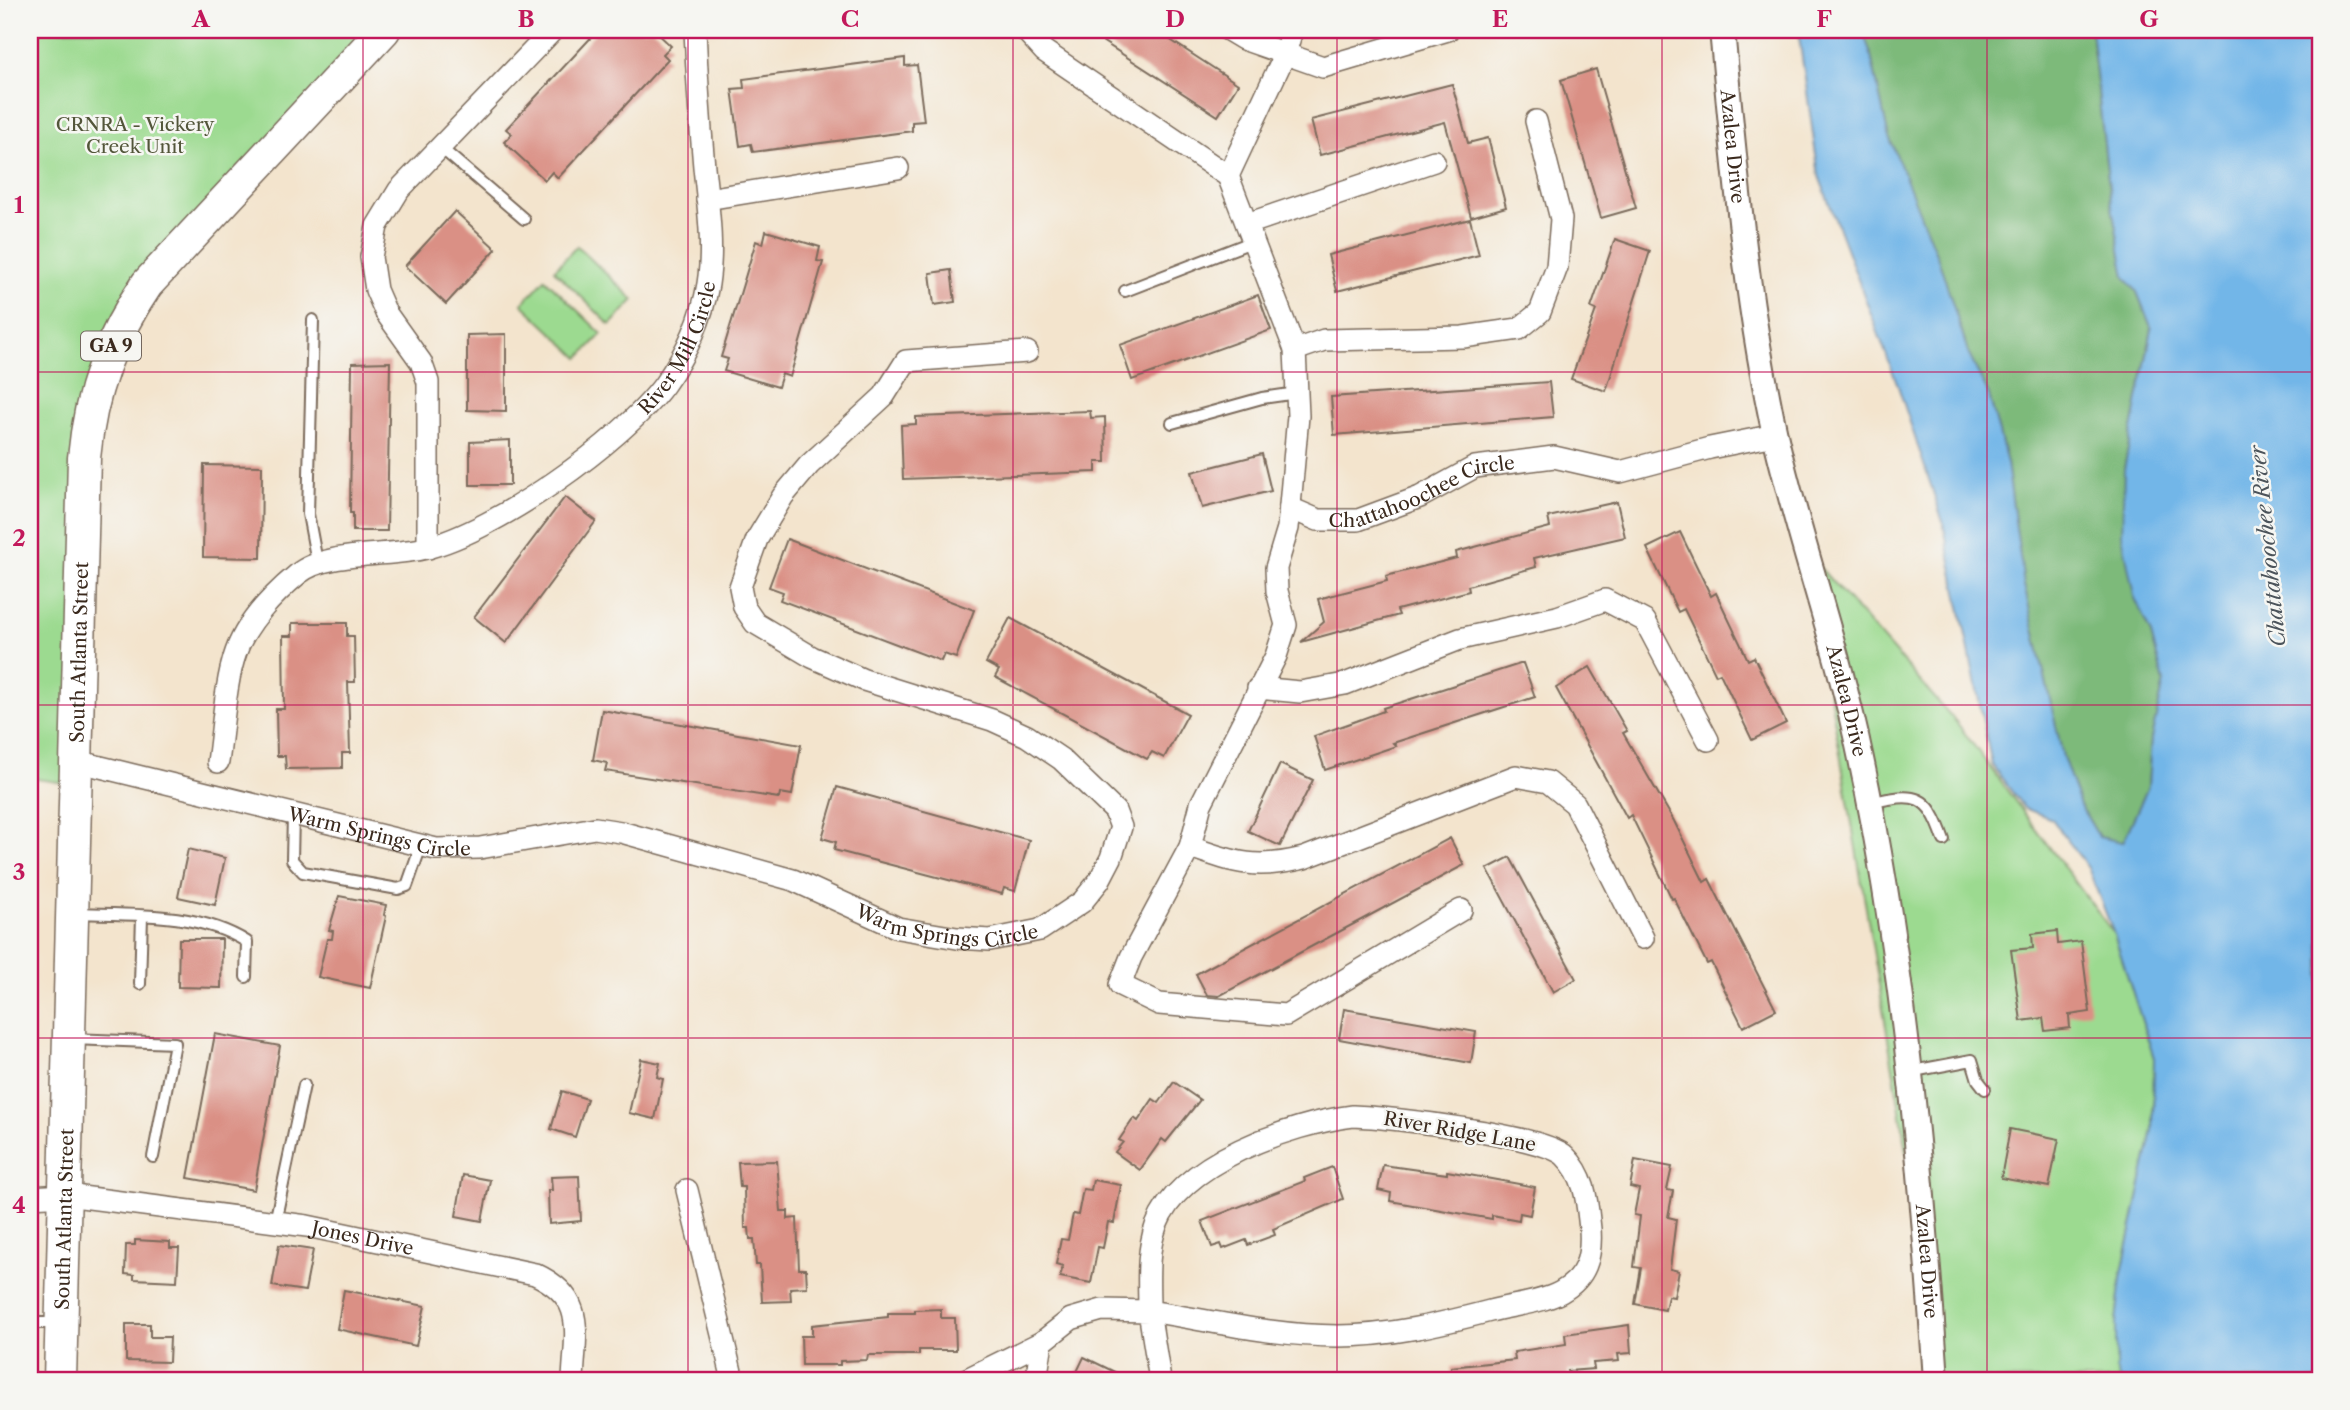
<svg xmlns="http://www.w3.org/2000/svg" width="2350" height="1410" font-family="'Libre Caslon Text',serif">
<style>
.green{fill:#9cda90;stroke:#6c8257;stroke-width:2}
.forest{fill:#7dba7a;stroke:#5c724c;stroke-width:2}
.water{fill:#72b6e8;stroke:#567083;stroke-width:2}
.building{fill:#da9085}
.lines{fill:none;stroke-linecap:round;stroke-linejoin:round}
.service-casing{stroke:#7b6b5b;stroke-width:14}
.minor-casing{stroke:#7b6b5b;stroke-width:24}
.tertiary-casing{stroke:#7b6b5b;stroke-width:28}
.primary-casing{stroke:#7b6b5b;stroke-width:35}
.service{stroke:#fff;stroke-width:10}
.minor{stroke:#fff;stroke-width:21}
.tertiary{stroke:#fff;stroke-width:24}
.primary{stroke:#fff;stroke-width:32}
.grid{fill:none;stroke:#c2185b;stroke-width:2;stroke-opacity:0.55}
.labels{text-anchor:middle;stroke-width:5;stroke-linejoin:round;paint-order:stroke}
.shield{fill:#f6f6f2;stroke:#73675e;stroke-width:2}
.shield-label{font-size:18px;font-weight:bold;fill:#3b2a1e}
.park-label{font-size:19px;fill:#53563a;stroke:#f6f6f2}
.street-label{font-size:19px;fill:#3b2a1e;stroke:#f6f6f2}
.water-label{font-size:21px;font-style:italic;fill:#4c545b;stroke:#f6f6f2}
.neatline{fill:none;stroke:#c2185b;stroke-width:2.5}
.grid-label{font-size:23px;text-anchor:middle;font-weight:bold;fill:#c2185b}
</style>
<rect width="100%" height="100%" fill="#f6f6f2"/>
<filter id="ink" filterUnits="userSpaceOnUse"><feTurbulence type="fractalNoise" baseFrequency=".0143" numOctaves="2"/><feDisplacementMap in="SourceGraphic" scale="14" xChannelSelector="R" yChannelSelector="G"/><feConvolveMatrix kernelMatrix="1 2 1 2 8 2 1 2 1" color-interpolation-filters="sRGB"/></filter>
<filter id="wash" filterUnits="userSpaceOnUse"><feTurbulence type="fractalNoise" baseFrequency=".00686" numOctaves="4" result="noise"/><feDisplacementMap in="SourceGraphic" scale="28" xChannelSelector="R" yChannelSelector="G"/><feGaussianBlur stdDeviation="1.57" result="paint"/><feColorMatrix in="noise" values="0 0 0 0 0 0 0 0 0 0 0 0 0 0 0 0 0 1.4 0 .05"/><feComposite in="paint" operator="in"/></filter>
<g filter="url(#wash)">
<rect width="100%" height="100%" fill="#f3e4cd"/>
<!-- green -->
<g class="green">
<path d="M30,30H391L127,304L94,420L78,785L30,778Z"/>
<path d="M577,246L634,300L610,325L554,270Z"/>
<path d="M545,279L602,334L579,358L522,304Z"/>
<path d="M1806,552L1957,723L2114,934L2154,1058L2153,1130L2121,1277L2116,1323V1369L2120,1380H1921L1909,1163Z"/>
</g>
<!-- forest -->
<path class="forest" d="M1862,30H2091L2110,196L2125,276L2137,292L2152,329L2124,469L2134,596L2151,634L2164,682L2151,739L2148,787L2123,843L2099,837L2080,805L2063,757L2024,585L2007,463L1989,395L1969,355L1939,261L1888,134L1870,51Z"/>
<!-- water -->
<path class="water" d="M1798,30H1862L1870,51L1888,134L1939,261L1969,355L1989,395L2007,463L2024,585L2063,757L2080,805L2099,837L2123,842L2148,787L2151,739L2164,682L2151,634L2134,596L2122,535L2124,469L2152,329L2137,292L2125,277L2110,196L2091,30H2320V1380H2120L2116,1369V1322L2121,1277L2153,1130L2154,1058L2114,934L2088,868L2052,819L2024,808L1992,765L1943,522L1897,383L1819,176Z"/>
<g id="blocks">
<!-- building -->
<g class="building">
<path d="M598,30H654L671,46L663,54L668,59L558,178L552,172L545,180L504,142L512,134L506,129Z"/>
<path d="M1085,30H1155L1238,84L1218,116Z"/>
<path d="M905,58V66L917,65L924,121L912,122V131L753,152L751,144L740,146L732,89L744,88L743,79Z"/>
<path d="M1596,69L1636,208L1601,218L1561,80Z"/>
<path d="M1452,84L1468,143L1488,138L1506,207L1471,217L1445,122L1320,155L1311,120Z"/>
<path d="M455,211L496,249L446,304L405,266Z"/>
<path d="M1470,219L1479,255L1337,291L1328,255Z"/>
<path d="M766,231L820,247L817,261L823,262L790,377L782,374L778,387L724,371L728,359L721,357L756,241L763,244Z"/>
<path d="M1615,239L1650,251L1606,391L1571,379L1596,310L1591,308Z"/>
<path d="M951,270L955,302L934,305L930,273Z"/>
<path d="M1258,295L1271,330L1132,380L1120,345Z"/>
<path d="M506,334V411L467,410V335Z"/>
<path d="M390,362L387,531H353V513H350L352,363Z"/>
<path d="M1549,382L1553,417L1334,435L1331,397Z"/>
<path d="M1090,411L1091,418L1105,417L1106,462H1096V472L903,479L901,425L916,424V417Z"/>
<path d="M510,440V485H470V442Z"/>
<path d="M1262,454L1271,491L1202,508L1192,472Z"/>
<path d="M204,465L262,466L261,558L203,557Z"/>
<path d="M565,497L596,521L506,643L474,617Z"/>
<path d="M1617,502L1625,537L1534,558L1536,567L1468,586L1469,591L1397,610L1399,615L1301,642L1324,622L1318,599L1387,581L1386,576L1457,558L1456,552L1550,527L1548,517Z"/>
<path d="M1680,532L1711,596L1716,593L1748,660L1754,657L1786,723L1752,740L1720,673L1716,675L1684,609L1678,612L1647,548Z"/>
<path d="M787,539L974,610L956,658L944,654L941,661L780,600L783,592L769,587Z"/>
<path d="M1010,618L1188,714L1164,758L1152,752L1147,759L995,677L999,670L986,663Z"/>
<path d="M292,623H347V636H354L355,682H348L350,753H342V768L286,769L285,756H277L276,709H284L283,636H292Z"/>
<path d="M1523,663L1535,697L1393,743L1396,746L1325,770L1314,736L1384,711L1383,708Z"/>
<path d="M1590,667L1627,731L1623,733L1674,821L1704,882L1709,879L1776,1010L1743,1027L1711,962L1707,964L1674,898L1672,899L1631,815L1627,818L1556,688Z"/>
<path d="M602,710L801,745L792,795L780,793L779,798L605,771L607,763L593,760Z"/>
<path d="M1280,764L1313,780L1280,846L1248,831Z"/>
<path d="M837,787L1029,840L1015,891L1004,888L1002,894L834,850L836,842L822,838Z"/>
<path d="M1450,838L1464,865L1219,996L1207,995L1196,974Z"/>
<path d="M188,849L225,858L215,905L178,897Z"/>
<path d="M1510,857L1576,979L1553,992L1487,869Z"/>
<path d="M339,896L386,905L384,915L386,916L370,988L318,977L327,939H332L333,931L329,930Z"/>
<path d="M2057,931L2058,944L2081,941L2090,1012L2069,1015L2070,1028L2045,1031L2043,1018L2021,1021L2011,950L2033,948L2032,934Z"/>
<path d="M179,939H222L221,988L178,987Z"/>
<path d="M1344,1009L1476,1032L1471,1063L1339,1039Z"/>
<path d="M215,1034L280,1046L254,1190L188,1178Z"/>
<path d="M641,1059L660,1063L657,1077L663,1079L655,1119L629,1113Z"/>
<path d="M1174,1082L1200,1100L1166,1142L1162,1139L1140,1170L1115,1152L1123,1142L1119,1140L1134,1118L1138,1121L1153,1099L1159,1103Z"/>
<path d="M562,1091L587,1099L575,1137L551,1129Z"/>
<path d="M2010,1129L2059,1139L2049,1187L2001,1178Z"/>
<path d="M1635,1160L1672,1167L1667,1190L1673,1191L1668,1217L1676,1219L1670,1269L1679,1271L1674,1297L1668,1296L1665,1310L1635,1304L1641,1268L1634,1267L1640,1216L1634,1215L1639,1189L1630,1187Z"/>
<path d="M777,1161L781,1211H788V1219L797,1218L799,1269H806L807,1287L790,1288L791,1301L762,1302L760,1265H756L754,1239H750L749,1228H745L744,1187H740L738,1162Z"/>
<path d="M1383,1165L1447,1174V1171L1535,1187L1530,1215L1520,1213L1519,1220L1492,1215V1219L1390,1201L1391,1193L1378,1190Z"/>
<path d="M1332,1167L1343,1199L1273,1229L1275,1235L1248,1245L1246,1240L1223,1249L1221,1244L1212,1247L1202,1221L1305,1181L1304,1178Z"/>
<path d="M463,1175L490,1180L482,1221L456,1216Z"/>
<path d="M579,1176L581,1221L549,1224L548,1190H552L551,1177Z"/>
<path d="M1093,1180L1121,1185L1114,1223L1108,1222L1103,1248L1098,1247L1091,1283L1060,1277L1063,1266L1056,1264L1061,1239L1068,1240L1073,1214L1078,1215L1083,1189L1091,1190Z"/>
<path d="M135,1240L170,1242V1248H179L177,1281L134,1279V1275L125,1274L126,1245H135Z"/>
<path d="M279,1245L313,1250L305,1291L272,1286Z"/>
<path d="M344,1290L425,1306L416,1346L337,1329Z"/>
<path d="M941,1309V1318H955L956,1350H919V1355H868L867,1360L840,1361V1365H802L801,1336H812V1325L888,1317V1313H915V1310Z"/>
<path d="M126,1324H150V1337H170L169,1362L126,1361Z"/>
<path d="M1629,1325L1631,1353L1618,1354L1619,1361L1593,1363L1594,1369L1568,1371L1569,1379L1452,1380L1451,1367L1515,1360L1514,1352L1566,1344L1565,1334Z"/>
<path d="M1084,1357L1131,1380H1073Z"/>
</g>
</g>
</g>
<g filter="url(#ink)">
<use href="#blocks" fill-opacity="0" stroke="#7b6b5b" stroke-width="2"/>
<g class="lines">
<defs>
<g id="service">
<path d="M440,147L524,219"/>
<path d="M1125,291L1254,241"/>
<path d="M313,320L308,514L317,562"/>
<path d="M1172,423L1262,398L1297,393"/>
<path d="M1870,803C1916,792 1928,793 1944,840"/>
<path d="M293,815L292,860L303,872L398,889L407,886L421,846"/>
<path d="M75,913C131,915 198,911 247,942L246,977"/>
<path d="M140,984L142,916"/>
<path d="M72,1039L175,1043L153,1157"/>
<path d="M1908,1072L1972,1060L1978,1080L1985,1089"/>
<path d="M275,1222L304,1085"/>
<path d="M30,1323H59"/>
</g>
<g id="minor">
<path d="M1025,30L1044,51L1228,176L1295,350L1298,416L1288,528L1276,568L1277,591L1286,625L1276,656L1201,804L1190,847L1131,957L1120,985L1159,1004L1286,1015L1461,910"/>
<path d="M1228,30L1243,39L1323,67L1448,30"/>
<path d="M1228,176L1285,54L1292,30"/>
<path d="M707,199L898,168"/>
<path d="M1247,224L1434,161"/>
<path d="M1295,350L1324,340L1463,337L1519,329L1540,312L1557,267L1561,219L1536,121"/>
<path id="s1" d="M1290,508L1318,520H1358L1420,497L1475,467L1554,457L1620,472L1710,448L1775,435"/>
<path d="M428,548V382L421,362L386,313L376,290L371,257L377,226L399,190L553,30"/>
<path d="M1258,688L1300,692L1345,684L1460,639L1557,617L1605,600L1645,621L1708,740"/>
<path id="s2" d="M76,761L436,849L480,848L595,828L621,832L793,880L898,928L957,938L990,940L1040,930L1082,902L1099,881L1111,858L1121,827L1115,811L1061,759L1027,736L992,720L864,680L812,657L755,623L744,607L740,587L757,539L783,496L809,465L884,396L906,361L1027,352"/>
<path id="s3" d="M218,762C223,730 225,682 236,652C246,623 274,594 298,574C325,551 390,557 426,548C496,531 622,442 664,385C686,354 702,321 708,284C714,245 708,206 704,167C700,121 697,76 695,30"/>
<path d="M1190,847C1237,863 1255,870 1304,858L1516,776L1548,782L1575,804L1643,938"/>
<path d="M1353,1116C1389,1117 1544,1135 1565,1156C1586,1177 1587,1202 1590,1229C1592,1257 1586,1278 1561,1292C1541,1303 1512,1305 1490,1311C1440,1324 1390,1336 1338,1336C1275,1336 1212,1321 1149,1311C1149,1283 1146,1254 1156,1226C1180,1162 1290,1124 1353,1116Z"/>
<path d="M687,1190L733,1380"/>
<path id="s4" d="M30,1197L66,1195L307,1226L535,1274C587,1298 575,1331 573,1380"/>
<path d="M965,1380L1042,1342L1071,1319L1102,1310L1149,1311L1160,1380"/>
<path d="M1036,1380L1042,1342"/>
</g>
<g id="tertiary">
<path id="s5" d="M1722,30C1735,167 1746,305 1776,439C1801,546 1839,651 1861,759C1904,963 1922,1172 1936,1380"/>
</g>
<g id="primary">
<path id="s6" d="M60,1380L84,458C90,392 110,338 147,284L384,30"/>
</g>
</defs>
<!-- service casing -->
<use href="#service" class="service-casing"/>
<!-- minor casing -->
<use href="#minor" class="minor-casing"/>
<!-- tertiary casing -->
<use href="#tertiary" class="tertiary-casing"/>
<!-- primary casing -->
<use href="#primary" class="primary-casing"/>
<!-- service -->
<use href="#service" class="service"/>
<!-- minor -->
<use href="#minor" class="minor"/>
<!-- tertiary -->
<use href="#tertiary" class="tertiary"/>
<!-- primary -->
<use href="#primary" class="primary"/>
</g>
</g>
<!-- grid -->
<path class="grid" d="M363,30V1380M688,30V1380M1013,30V1380M1337,30V1380M1662,30V1380M1987,30V1380M30,372H2320M30,705H2320M30,1038H2320"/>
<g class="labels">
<!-- shield labels -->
<rect class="shield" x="81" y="331.5" width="60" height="29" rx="5"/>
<g class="shield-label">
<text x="111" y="352">GA 9</text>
</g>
<!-- park labels -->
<g class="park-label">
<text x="135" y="131">CRNRA - Vickery<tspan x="135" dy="22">Creek Unit</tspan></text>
</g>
<!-- street labels -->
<g class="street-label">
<text dy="7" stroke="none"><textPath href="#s5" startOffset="117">Azalea Drive</textPath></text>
<text dy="7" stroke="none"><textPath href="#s3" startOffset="676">River Mill Circle</textPath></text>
<text dy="7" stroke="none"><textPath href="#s1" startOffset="140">Chattahoochee Circle</textPath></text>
<text dy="7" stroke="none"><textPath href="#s6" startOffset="728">South Atlanta Street</textPath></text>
<text dy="7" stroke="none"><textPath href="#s5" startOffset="684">Azalea Drive</textPath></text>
<text dy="7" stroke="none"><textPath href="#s2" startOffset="312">Warm Springs Circle</textPath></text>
<text dy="7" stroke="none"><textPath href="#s2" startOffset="900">Warm Springs Circle</textPath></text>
<text transform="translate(1460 1131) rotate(10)" y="7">River Ridge Lane</text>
<text dy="7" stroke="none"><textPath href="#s6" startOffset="161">South Atlanta Street</textPath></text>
<text dy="7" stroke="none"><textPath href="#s4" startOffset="336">Jones Drive</textPath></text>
<text dy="7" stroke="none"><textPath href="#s5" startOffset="1251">Azalea Drive</textPath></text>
</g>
<!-- water labels -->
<g class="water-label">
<text transform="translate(2268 546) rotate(-96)" y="7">Chattahoochee River</text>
</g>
</g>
<!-- margin -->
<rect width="2350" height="1410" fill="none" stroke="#f6f6f2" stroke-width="77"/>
<rect x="38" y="38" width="2274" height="1334" class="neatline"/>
<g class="grid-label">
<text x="201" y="27">A</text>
<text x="526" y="27">B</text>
<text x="850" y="27">C</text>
<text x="1175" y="27">D</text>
<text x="1500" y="27">E</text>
<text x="1824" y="27">F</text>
<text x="2149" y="27">G</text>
<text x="19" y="213">1</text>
<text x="19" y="546">2</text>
<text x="19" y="880">3</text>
<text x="19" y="1213">4</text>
</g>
</svg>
